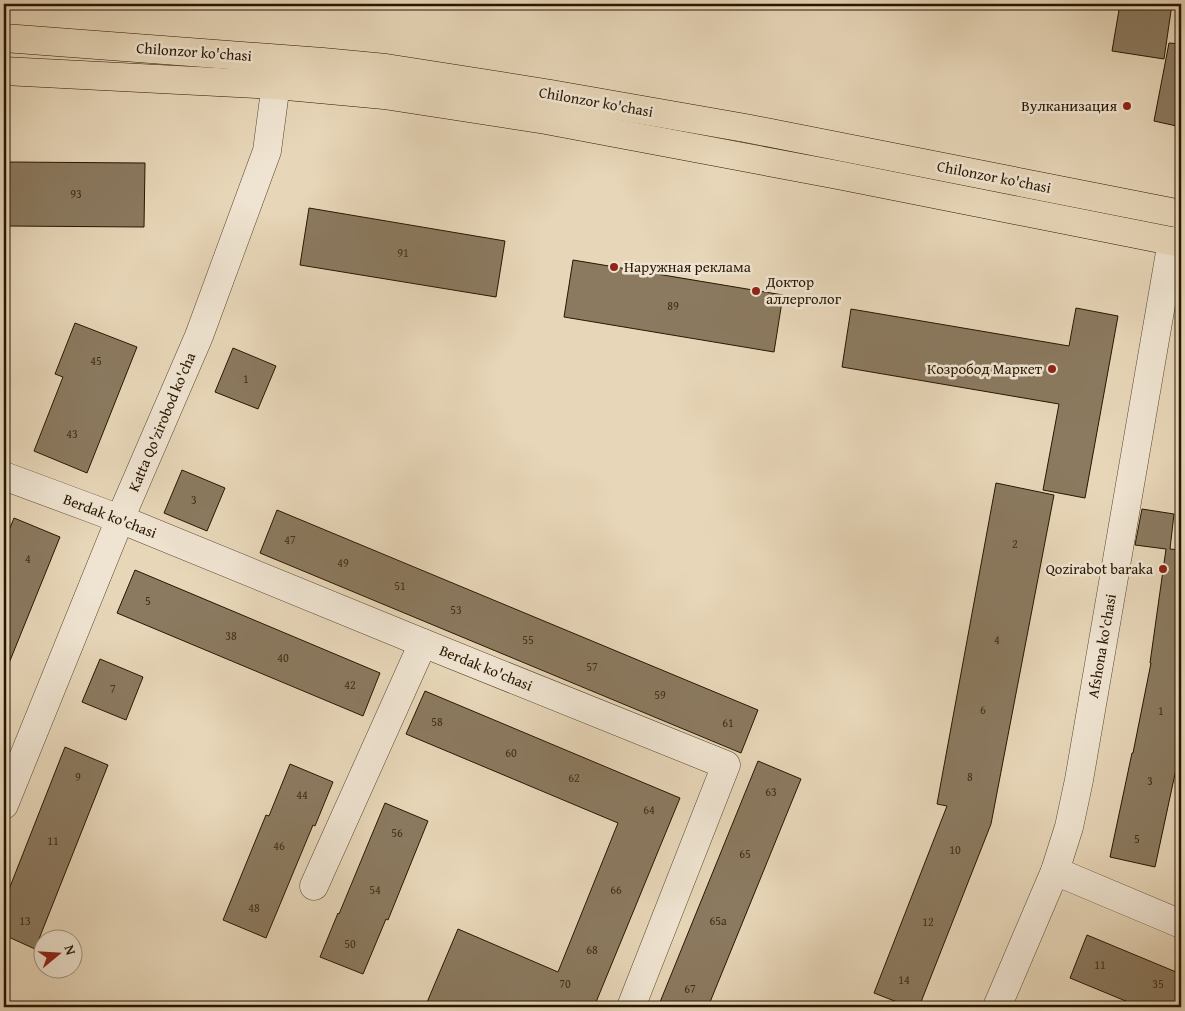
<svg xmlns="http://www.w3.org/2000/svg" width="1185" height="1011" font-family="'Gentium Book Plus',serif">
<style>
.building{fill:#8b7a60;stroke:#271600}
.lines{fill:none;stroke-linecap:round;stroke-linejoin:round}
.minor-casing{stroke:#57462e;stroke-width:29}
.major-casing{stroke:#271600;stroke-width:29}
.minor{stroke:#efe4d1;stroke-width:28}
.major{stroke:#e7d6b8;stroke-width:28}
.poi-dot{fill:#8f2418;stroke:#efe4d1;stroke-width:2}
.labels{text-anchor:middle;stroke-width:5;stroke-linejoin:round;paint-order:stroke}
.number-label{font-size:12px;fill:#402f18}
.street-label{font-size:15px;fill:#271600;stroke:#efe4d1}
.poi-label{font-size:15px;fill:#271600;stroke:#efe4d1;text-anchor:end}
</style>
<rect width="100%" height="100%" fill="#e7d6b8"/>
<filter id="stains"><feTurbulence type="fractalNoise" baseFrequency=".004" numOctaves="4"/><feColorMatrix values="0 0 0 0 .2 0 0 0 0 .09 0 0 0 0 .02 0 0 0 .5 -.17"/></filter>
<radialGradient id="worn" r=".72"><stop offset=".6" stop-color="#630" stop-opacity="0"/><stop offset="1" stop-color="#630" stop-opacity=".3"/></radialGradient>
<!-- building -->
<g class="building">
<path d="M1120,4H1172L1164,59L1112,51Z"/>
<path d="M1169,43L1181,44V127L1154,121Z"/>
<path d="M7,162L145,163L144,227L7,226Z"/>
<path d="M309,208L505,241L496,297L300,265Z"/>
<path d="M573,260L783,295L774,352L564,317Z"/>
<path d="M1076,308L1118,316L1085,498L1043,490L1059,404L842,367L851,309L1069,346Z"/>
<path d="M75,323L137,347L87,473L34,451L63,377L55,374Z"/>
<path d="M233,348L276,366L258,409L215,392Z"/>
<path d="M182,470L225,488L207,531L164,513Z"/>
<path d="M996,483L1054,495L991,824L919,1007H910L874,993L947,806L937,804Z"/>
<path d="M1142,509L1174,514L1170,549L1181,550V746L1155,867L1110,857L1132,753H1133L1151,663H1150L1166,549L1135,545Z"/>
<path d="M277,510L758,710L741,753L260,553Z"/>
<path d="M14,518L60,537L5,673L4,543Z"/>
<path d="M135,570L380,673L363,716L117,613Z"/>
<path d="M100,659L143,677L126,720L82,702Z"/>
<path d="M425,691L680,798L594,1007H425L458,929L558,972L618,823L406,734Z"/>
<path d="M65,747L108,765L35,949L4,935V902Z"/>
<path d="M758,761L801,779L708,1007H658Z"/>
<path d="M290,764L333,782L315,826L313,825L266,938L223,920L266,815L269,816Z"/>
<path d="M385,803L428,821L388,920L386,919L363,974L320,957L338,913L339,914Z"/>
<path d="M1087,935L1181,974V994L1176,1007H1126L1128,1002L1070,978Z"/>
</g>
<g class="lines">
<defs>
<g id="minor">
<path d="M4,476L120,519L423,643L726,765L631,1007"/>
<path d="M4,805L120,519L199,336L267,151L279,61"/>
<path d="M1055,871L1181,924"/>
<path d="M314,886L423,643"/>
<path d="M997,1007L1055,871L1069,827L1079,780L1172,241"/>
</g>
<g id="major">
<path d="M4,38L323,62L386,68L551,94L745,128L1181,214"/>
<path d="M4,71L276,85L384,95L546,120L838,175L1181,243"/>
</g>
</defs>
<!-- minor casing -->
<use href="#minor" class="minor-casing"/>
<!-- major casing -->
<use href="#major" class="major-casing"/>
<!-- minor -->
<use href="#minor" class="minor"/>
<!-- major -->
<use href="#major" class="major"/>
</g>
<!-- markers -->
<g class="poi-dot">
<circle cx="1127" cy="106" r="5"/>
<circle cx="614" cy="267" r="5"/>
<circle cx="756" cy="291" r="5"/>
<circle cx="1052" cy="369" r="5"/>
<circle cx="1163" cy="569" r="5"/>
</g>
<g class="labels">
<!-- number labels -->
<g class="number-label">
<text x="76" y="198">93</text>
<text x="403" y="257">91</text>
<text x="673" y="310">89</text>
<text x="96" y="365">45</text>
<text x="246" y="383">1</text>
<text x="72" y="438">43</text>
<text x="194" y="504">3</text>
<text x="290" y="544">47</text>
<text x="1015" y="548">2</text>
<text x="28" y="563">4</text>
<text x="343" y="567">49</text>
<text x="400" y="590">51</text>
<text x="148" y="605">5</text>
<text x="456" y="614">53</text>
<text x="231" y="640">38</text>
<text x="528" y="644">55</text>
<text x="997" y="644">4</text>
<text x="283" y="662">40</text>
<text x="592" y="671">57</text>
<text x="350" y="689">42</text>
<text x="113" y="693">7</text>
<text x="660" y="699">59</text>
<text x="983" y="714">6</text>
<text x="1161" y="715">1</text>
<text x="437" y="726">58</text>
<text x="728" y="727">61</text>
<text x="511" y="757">60</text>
<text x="78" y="781">9</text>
<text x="970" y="781">8</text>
<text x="574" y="782">62</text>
<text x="1150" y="785">3</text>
<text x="771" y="796">63</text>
<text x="302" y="799">44</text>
<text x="649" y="814">64</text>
<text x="397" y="837">56</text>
<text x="1137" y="843">5</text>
<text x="53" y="845">11</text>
<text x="279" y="850">46</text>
<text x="955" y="854">10</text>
<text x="745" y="858">65</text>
<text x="375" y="894">54</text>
<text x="616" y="894">66</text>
<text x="254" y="912">48</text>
<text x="25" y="925">13</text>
<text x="718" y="925">65a</text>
<text x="928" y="926">12</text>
<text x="350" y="948">50</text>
<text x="592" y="954">68</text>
<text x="1100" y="969">11</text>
<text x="904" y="984">14</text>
<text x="565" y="988">70</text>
<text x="1158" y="988">35</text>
<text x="690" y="993">67</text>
</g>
<!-- street labels -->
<g class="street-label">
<text transform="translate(194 52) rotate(4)" y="5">Chilonzor ko'chasi</text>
<text transform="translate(596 102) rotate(10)" y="5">Chilonzor ko'chasi</text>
<text transform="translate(994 177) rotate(11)" y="5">Chilonzor ko'chasi</text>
<text transform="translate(162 422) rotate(-67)" y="5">Katta Qo'zirobod ko'cha</text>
<text transform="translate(110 516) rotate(21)" y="5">Berdak ko'chasi</text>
<text transform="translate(1102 646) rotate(-80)" y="5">Afshona ko'chasi</text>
<text transform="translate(486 668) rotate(22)" y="5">Berdak ko'chasi</text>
</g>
<!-- poi labels -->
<g class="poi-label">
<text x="1117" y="111">Вулканизация</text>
<text x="624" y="272" text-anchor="start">Наружная реклама</text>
<text x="766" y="287" text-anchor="start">Доктор<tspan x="766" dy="17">аллерголог</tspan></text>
<text x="1042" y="374">Козробод Маркет</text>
<text x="1153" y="574">Qozirabot baraka</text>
</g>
</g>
<!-- margin -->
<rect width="1185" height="1011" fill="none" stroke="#e7d6b8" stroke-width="20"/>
<rect x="5" y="5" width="1175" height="1001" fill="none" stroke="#271600" stroke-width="2.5"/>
<rect x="10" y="10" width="1165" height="991" fill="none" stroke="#271600"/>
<!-- north arrow -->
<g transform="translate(58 954) rotate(72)"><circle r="24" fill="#efe4d1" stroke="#9f927d"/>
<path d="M0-4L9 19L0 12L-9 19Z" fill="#8f2418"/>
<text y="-8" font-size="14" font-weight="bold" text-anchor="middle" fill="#271600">N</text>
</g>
<rect width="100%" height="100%" filter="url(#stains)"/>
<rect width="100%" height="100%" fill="url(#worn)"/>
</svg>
